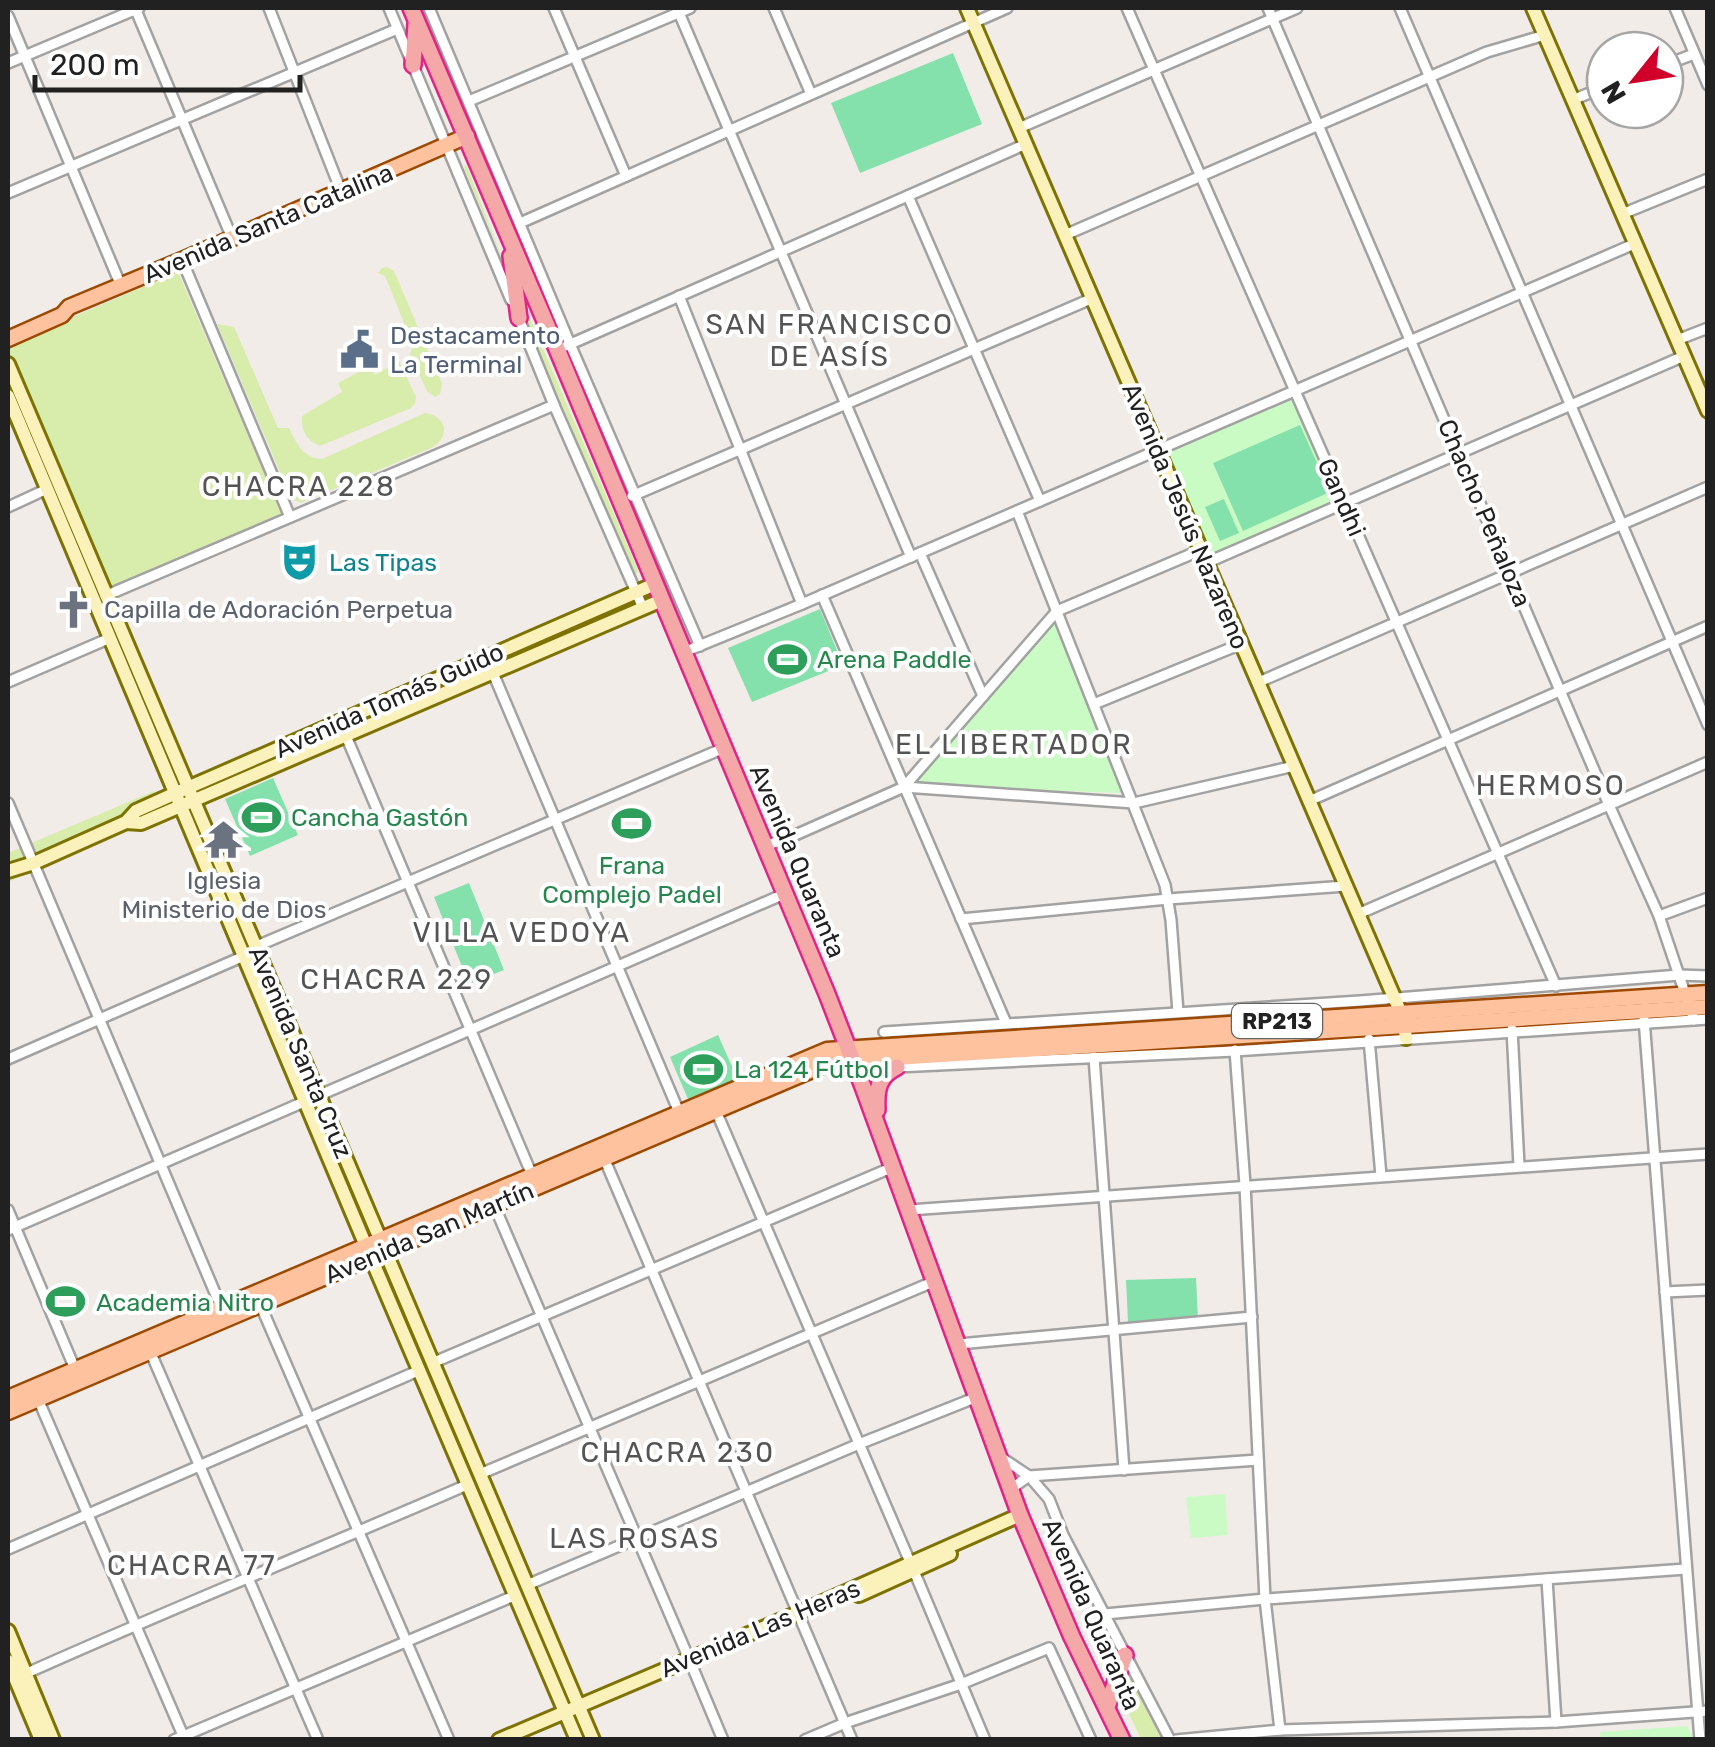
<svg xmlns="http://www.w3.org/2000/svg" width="1715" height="1747" font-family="Rubik,sans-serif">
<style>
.grass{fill:#d8ecac}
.park{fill:#cbfbc4}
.pitch{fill:#84e1ab}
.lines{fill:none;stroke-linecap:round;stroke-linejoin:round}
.minor-casing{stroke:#a2a2a2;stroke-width:14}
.secondary-casing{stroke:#7d7202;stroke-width:18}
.primary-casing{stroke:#9d4a00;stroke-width:19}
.trunk-casing{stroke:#e0248a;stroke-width:20}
.minor{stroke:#fff;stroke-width:9}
.secondary{stroke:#fbf2bb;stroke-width:12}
.primary{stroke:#fec29f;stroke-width:14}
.trunk{stroke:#f4a8a8;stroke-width:15}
.labels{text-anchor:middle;stroke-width:8;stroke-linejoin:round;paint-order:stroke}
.shield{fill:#fff;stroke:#646464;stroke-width:2.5}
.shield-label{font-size:22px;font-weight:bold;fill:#212121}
.street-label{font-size:25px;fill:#212121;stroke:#fff}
.service-label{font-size:25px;fill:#4e5e75;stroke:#fff;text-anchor:start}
.culture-label{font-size:25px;fill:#0d838f;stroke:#fff;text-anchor:start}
.worship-label{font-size:25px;fill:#5b616d;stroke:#fff;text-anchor:start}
.leisure-label{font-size:25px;fill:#27864d;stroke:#fff;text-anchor:start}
.neighbourhood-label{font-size:28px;letter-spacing:2.5px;fill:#545454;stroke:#fff}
</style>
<rect width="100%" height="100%" fill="#f1ece7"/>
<!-- grass -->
<g class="grass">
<path d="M466,164L506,268L464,168Z"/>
<path d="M387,267L394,271L442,384L440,394L435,397L427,391L410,355L413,345L385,276L378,273L382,268Z"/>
<path d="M178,272L282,515L110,589L8,350V345Z"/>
<path d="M516,286L638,570L636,575L633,572L524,316Z"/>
<path d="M217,324L234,327L278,428H289C297,444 303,458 322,459L425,413C446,416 451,435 433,447L301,503L291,498Z"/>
<path d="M399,361L416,397L415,403L411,408L320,446C306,440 301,431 302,416L342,392L338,383L370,366L375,375Z"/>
<path d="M616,610L618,616L206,792L203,786Z"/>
<path d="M154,791L164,815L8,882V853Z"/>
<path d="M1129,1675L1162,1739H1141L1129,1714Z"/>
</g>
<!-- park -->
<g class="park">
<path d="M1293,397L1339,501L1213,556L1167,452Z"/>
<path d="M1052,622L1060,629L1124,786L1120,793L907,785Z"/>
<path d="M1225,1494L1228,1535L1191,1538L1186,1497Z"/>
<path d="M1687,1726L1694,1739H1601L1600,1732Z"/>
</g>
<!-- pitch -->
<g class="pitch">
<path d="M953,53L982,124L860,173L831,103Z"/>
<path d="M1300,425L1330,492L1243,531L1213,463Z"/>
<path d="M1224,499L1239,533L1220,541L1205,507Z"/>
<path d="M820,609L843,665L752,702L728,648Z"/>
<path d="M273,778L298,835L250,856L225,799Z"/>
<path d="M469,883L504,970L469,984L434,897Z"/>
<path d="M718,1035L739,1082L696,1101L688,1099L670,1057Z"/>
<path d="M1196,1278L1198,1319L1128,1322L1126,1280Z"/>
</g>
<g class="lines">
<defs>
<g id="minor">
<path d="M135,8L232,238"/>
<path d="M269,8L341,191"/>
<path d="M389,8L511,300"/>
<path d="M429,8L570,344L700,646"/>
<path d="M554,8L626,176"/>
<path d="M677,8L911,557"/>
<path d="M774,8L811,94"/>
<path d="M1127,8L1556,986"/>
<path d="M1268,8L1609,805L1659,916L1694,1020"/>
<path d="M1400,8L1708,725"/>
<path d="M1675,8L1708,85"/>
<path d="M8,16L121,286"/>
<path d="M8,63L139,8"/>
<path d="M1665,65L1694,54"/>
<path d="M1572,100L1605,87"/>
<path d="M469,101L690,8"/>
<path d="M1019,128L1297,8"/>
<path d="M8,193L397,29"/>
<path d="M908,196L1040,501"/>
<path d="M1622,214L1708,179"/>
<path d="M520,223L1007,8"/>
<path d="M1065,235L1487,52L1545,35"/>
<path d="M182,260L290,517"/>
<path d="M679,296L802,604"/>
<path d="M517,314L554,405L643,608"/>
<path d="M1677,340L1708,328"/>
<path d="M566,346L1026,144"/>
<path d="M632,496L1093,298"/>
<path d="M8,507L47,489"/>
<path d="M1017,511L1165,885L1171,920L1178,1012"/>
<path d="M920,553L983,696"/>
<path d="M1206,563L1684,356"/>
<path d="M822,595L1006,1023"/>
<path d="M105,596L554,405"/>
<path d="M684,652L802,604L1634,244"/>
<path d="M493,673L679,1112"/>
<path d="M8,682L110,638"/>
<path d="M1259,682L1708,487"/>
<path d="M1094,704L1241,644"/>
<path d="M346,736L532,1175"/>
<path d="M904,787L1057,611L1201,550"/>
<path d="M1309,801L1708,626"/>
<path d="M8,803L221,1307"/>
<path d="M765,846L793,836L904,787L1134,803L1294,766"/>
<path d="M1358,914L1708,762"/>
<path d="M1659,916L1708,898"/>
<path d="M961,919L1168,899L1346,886"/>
<path d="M257,946L724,748"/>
<path d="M1644,1019L1700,1740"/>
<path d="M1512,1029L1519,1166"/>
<path d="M884,1032L1360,1001L1679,975L1708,976"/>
<path d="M1369,1039L1381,1176"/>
<path d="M1235,1050L1245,1185L1265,1599L1280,1730"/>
<path d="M1094,1057L1124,1470"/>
<path d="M8,1059L244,956"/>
<path d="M897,1067L1235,1051L1708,1019"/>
<path d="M320,1095L784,894"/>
<path d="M716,1111L910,1562"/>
<path d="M604,1158L852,1740"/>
<path d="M494,1205L689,1659"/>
<path d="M8,1210L75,1369"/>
<path d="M909,1210L1708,1154"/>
<path d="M8,1230L306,1101"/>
<path d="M1665,1292L1708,1290"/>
<path d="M260,1304L449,1740"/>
<path d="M959,1344L1252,1317"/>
<path d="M150,1351L318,1740"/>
<path d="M432,1363L893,1167"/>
<path d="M38,1399L185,1740"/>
<path d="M1002,1458L1029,1476L1049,1499L1063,1535L1170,1740"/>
<path d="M480,1474L935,1281"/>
<path d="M1012,1488L1029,1476L1258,1460"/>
<path d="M8,1549L420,1370"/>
<path d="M914,1571L985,1740"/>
<path d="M1547,1579L1556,1722"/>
<path d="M527,1585L859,1444L977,1397"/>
<path d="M1105,1614L1265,1599L1686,1569"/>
<path d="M692,1666L723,1740"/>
<path d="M25,1674C172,1608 322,1548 469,1484"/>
<path d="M174,1740L516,1595"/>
<path d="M805,1740L845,1723L961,1684L1049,1648L1091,1740"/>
<path d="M1176,1740L1280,1730L1556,1722L1708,1711"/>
</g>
<g id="secondary">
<path d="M967,8L1403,1018L1406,1038"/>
<path d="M1533,8L1708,411"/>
<path d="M8,364L593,1740"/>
<path d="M8,396L366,1246L577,1740"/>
<path d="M126,822L141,823L662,600"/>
<path d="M8,871L34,863L126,822L136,811L176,793L655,584"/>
<path d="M859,1595L950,1554"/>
<path d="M8,1631L53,1740"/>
<path d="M8,1661L41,1740"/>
<path d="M499,1740L798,1613L1020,1515"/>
</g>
<g id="primary">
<path d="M8,339L62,315L69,307L182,260L467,136"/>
<path d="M8,1398L827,1050L1708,993"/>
<path d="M8,1412L831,1062L1708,1007"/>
</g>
<g id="trunk">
<path d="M411,8L557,349L827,994L862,1084L1020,1515L1072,1637L1122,1740"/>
<path d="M413,65L416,24"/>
<path d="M511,256L519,318"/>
<path d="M877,1110C876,1090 878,1076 897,1067"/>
<path d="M1107,1707L1125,1655"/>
</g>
</defs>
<!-- minor casing -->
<use href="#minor" class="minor-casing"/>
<!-- secondary casing -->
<use href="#secondary" class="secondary-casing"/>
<!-- primary casing -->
<use href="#primary" class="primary-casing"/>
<!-- trunk casing -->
<use href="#trunk" class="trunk-casing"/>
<!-- minor -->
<use href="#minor" class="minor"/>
<!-- secondary -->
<use href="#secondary" class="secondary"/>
<!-- primary -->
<use href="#primary" class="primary"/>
<!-- trunk -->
<use href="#trunk" class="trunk"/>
</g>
<!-- icons -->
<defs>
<symbol id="civic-bare" viewBox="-9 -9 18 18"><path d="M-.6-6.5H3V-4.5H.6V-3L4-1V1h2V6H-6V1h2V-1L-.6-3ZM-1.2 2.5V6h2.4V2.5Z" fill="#5c6f8a" stroke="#fff" stroke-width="2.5" paint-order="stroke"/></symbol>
<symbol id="theatre-bare" viewBox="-9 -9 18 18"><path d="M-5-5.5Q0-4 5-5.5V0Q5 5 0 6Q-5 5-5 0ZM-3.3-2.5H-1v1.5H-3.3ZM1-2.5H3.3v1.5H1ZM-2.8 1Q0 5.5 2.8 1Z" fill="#0f9aa8" stroke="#fff" stroke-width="2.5" paint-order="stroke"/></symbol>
<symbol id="church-bare" viewBox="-9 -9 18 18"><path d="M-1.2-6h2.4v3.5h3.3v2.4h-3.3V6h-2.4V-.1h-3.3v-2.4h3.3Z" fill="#6b7280" stroke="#fff" stroke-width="2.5" paint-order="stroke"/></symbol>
<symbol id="stadium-bare" viewBox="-9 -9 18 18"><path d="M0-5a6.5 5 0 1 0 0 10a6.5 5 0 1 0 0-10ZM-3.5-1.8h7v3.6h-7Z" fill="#2e9e5b" stroke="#fff" stroke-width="2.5" paint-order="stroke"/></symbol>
<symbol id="temple-bare" viewBox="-9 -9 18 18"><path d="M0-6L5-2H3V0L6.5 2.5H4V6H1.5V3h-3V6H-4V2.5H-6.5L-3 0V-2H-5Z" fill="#6b7280" stroke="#fff" stroke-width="2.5" paint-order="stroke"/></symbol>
</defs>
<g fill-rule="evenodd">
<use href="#civic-bare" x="332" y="322" width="55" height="55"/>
<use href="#theatre-bare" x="272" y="534" width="55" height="55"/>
<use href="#church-bare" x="46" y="582" width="55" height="55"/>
<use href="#stadium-bare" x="760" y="632" width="55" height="55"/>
<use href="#stadium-bare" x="234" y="790" width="55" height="55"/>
<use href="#stadium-bare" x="604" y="796" width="55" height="55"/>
<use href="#temple-bare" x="196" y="812" width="55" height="55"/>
<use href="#stadium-bare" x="676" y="1042" width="55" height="55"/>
<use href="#stadium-bare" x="38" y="1274" width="55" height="55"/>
</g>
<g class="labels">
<!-- shield labels -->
<rect class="shield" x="1232" y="1004" width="90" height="34" rx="8"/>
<g class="shield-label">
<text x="1277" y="1029">RP213</text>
</g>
<!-- street labels -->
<g class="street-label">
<text transform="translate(268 223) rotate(-23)" y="9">Avenida Santa Catalina</text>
<text transform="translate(1342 497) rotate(66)" y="9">Gandhi</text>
<text transform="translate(1485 513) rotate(67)" y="9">Chacho Peñaloza</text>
<text transform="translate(1186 516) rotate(67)" y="9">Avenida Jesús Nazareno</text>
<text transform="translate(389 700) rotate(-24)" y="9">Avenida Tomás Guido</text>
<text transform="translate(798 861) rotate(67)" y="9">Avenida Quaranta</text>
<text transform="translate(301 1052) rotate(67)" y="9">Avenida Santa Cruz</text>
<text transform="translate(429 1232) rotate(-23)" y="9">Avenida San Martín</text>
<text transform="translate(1092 1614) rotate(66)" y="9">Avenida Quaranta</text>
<text transform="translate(760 1628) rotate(-23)" y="9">Avenida Las Heras</text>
</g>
<!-- service labels -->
<g class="service-label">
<text x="390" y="344">Destacamento<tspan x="390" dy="29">La Terminal</tspan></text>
</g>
<!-- culture labels -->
<g class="culture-label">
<text x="329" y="571">Las Tipas</text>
</g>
<!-- worship labels -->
<g class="worship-label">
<text x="104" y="618">Capilla de Adoración Perpetua</text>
<text x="224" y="889" text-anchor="middle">Iglesia<tspan x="224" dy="29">Ministerio de Dios</tspan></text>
</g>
<!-- leisure labels -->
<g class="leisure-label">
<text x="817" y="668">Arena Paddle</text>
<text x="291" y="826">Cancha Gastón</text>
<text x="632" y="874" text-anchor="middle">Frana<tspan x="632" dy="29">Complejo Padel</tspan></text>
<text x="734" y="1078">La 124 Fútbol</text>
<text x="96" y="1311">Academia Nitro</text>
</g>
<!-- neighbourhood labels -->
<g class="neighbourhood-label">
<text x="830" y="334">SAN FRANCISCO<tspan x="830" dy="32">DE ASÍS</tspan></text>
<text x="299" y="496">CHACRA 228</text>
<text x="1014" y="754">EL LIBERTADOR</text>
<text x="1551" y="795">HERMOSO</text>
<text x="522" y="942">VILLA VEDOYA</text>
<text x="397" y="989">CHACRA 229</text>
<text x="678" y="1462">CHACRA 230</text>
<text x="635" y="1548">LAS ROSAS</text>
<text x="192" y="1575">CHACRA 77</text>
</g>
</g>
<!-- border -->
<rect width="1715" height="1747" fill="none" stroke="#212121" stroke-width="20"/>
<!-- north arrow -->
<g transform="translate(1635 80) rotate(240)"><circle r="48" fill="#ffffff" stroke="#a6a6a6" stroke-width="2.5"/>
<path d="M0-8L18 38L0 25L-18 38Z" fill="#d1002a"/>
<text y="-15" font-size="28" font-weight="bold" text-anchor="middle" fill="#212121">N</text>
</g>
<!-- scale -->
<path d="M35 75v15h265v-15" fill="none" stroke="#212121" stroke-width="5"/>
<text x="50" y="75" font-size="30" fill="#212121" stroke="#ffffff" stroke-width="8" paint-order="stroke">200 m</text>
</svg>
